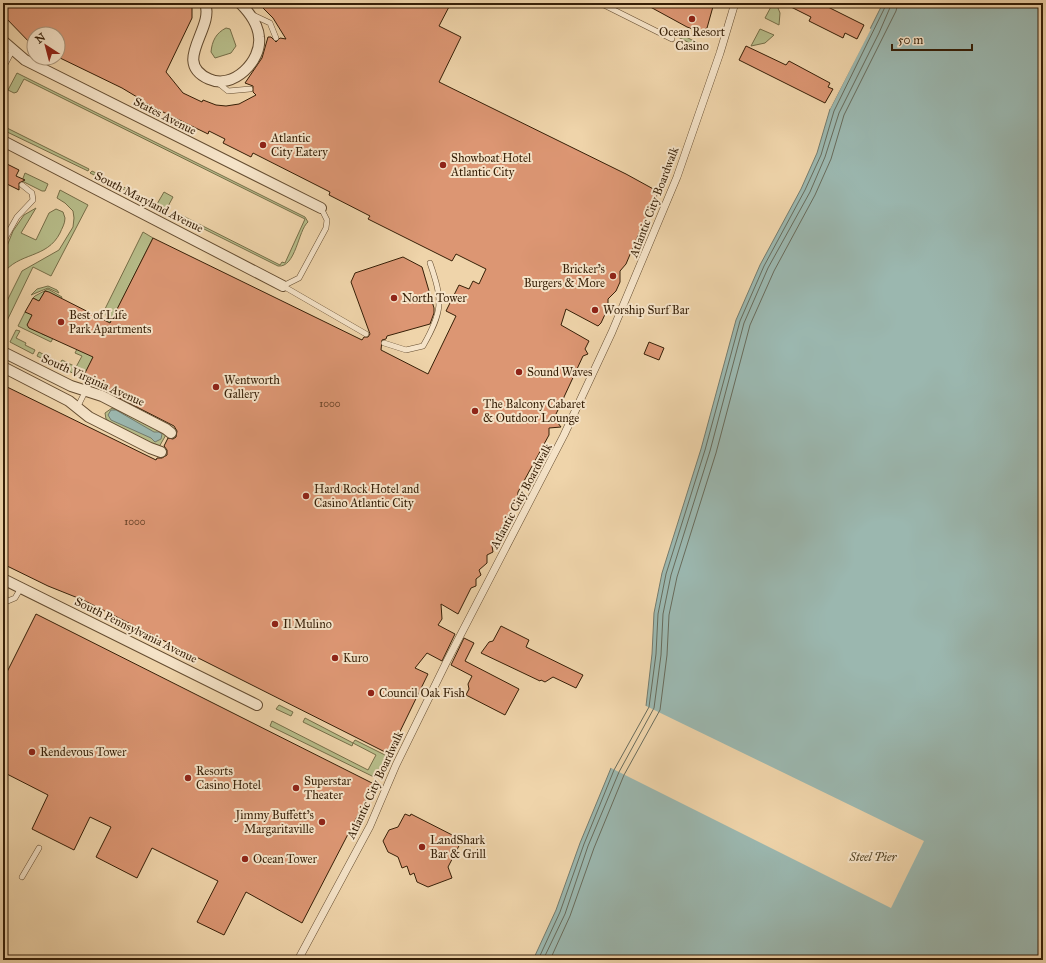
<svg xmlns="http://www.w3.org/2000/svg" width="1046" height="963" font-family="'IM FELL Great Primer',serif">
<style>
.green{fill:#b7bd8a;stroke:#766e48}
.water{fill:#9bb7af;stroke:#737a6c}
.pier{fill:#efd4aa}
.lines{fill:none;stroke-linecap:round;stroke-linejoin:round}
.shore{stroke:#686b5b;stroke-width:1}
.building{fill:#dc9673;stroke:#361f07}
.service-casing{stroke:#644c30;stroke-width:6}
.pedestrian-casing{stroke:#644c30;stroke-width:8}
.minor-casing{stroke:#644c30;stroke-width:12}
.service{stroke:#f5e3c8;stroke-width:5}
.pedestrian{stroke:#f5e3c8;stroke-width:7}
.minor{stroke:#f5e3c8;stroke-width:10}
.poi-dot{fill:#8f2418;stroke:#f5e3c8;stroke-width:1.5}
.labels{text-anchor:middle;stroke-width:4;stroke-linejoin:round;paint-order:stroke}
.number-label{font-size:10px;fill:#603d22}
.poi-label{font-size:12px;fill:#361f07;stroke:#f5e3c8;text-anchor:start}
.street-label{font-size:12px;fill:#361f07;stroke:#f5e3c8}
.park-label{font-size:12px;font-style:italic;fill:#564628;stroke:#f5e3c8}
</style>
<rect width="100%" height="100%" fill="#efd4aa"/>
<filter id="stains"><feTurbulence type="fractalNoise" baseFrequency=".005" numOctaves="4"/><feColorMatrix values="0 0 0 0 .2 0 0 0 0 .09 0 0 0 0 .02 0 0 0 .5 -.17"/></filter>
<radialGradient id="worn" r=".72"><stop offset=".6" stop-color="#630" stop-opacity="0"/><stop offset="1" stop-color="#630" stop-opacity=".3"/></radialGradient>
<!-- green -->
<g class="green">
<path d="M773,3H776L780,13L779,25L765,18Z"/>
<path d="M226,28L230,29L236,46L231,53L215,58L211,52C212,41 216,33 226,28Z"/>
<path d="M760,29L774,35L765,43L751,46Z"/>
<path d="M680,34L704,46L703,50L678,37Z"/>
<path d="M17,73L305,217L308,222C298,230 296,268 278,266L180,217L181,215L280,265L282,262L285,263L305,219L24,79L17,92L14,93L8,90Z"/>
<path d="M3,126L89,169L88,171L3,130Z"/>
<path d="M92,171L157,204L164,192L173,197L166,210L90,173Z"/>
<path d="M25,173L48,184L45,191H42L22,181Z"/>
<path d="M60,190L88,205L51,276L33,267L3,329V309L22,271L59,250L73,227L74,218L73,211L65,203L57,198Z"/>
<path d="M36,208L21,233L36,240L49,213L56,209L63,212L65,218C65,224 62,228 60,233C47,259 18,252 3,274V256L13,231L24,215Z"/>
<path d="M143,232L153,238L107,330L103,324L107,316L103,313Z"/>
<path d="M48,286L57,290L59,293L48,288L31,295L37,289Z"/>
<path d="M48,289L62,297L61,299L45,291L37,305L35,303L37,300L33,298L35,296Z"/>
<path d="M25,312H31L42,334L53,338L51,342L18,326Z"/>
<path d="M16,330L20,331L16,338L26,343L25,345L35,350L33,354L10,342Z"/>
<path d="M100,343L83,378L37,356L39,352L60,363L62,360L76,367L82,356L75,353L77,349Z"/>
<path d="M112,408L167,433L159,447L110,422L106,419L105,413Z"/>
<path d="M279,705L293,712L291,716L276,709Z"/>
<path d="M305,718L353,743L355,740L387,756L376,778L270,726L272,721L368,770L376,755L353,743L352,746L303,722Z"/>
</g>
<!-- water -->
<g class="water">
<path d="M883,3H1043V960H533L556,910L580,843L611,768L646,706L652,654L654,613L662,573L701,449L736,320L760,265L801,189L817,153L830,109Z"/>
<path d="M111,410H116L154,432H159L162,434L161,439L155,442L151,438L111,420L108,415Z"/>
</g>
<!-- pier -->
<g class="pier">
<path d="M869,28L871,29L830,109H829Z"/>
<path d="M644,705L924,841L891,908L609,767Z"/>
</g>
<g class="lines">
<!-- shore -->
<g class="shore">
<path d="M538,960L560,912L584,844L614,770L649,707L656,654L658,614L666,574L705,450L740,321L764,266L805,190L821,155L834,111L887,3"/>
<path d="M543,960L565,914L588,846L619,772L654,708L661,655L663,614L671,575L710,451L744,323L768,268L810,192L825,157L839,113L879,33L892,3"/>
<path d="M550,960L570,916L594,848L624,775L660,710L667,655L669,615L677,577L716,453L750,325L774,271L815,195L831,159L844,115L896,11L898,3"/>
</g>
</g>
<!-- building -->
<g class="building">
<path d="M3,3H192V18L166,72L183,93L202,102L203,100L216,105L226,106L239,104L256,95L253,92V86L245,83L262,58L268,37H271L276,42L280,38L286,39L273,18L258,3H451L439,26L461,37L439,82L626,174L657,191V195L648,212L626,264L620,271V282L616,291L608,299V308L601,323L598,326L596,325L566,309L561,325L589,341L585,349L588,354L583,356L564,397L561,408H559L554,418L561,427L549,428V435L518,492L517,503L513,506L511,514L506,516V520L496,536L498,542L492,546L493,552L487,555V563L479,570L481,575L476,579V586L471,588L458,614L441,604L442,619L438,625L455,634L442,661L427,653L415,668L428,674L389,754L83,600L48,586L3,564V385L156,460L157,458H162L167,455V450L164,446L168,438L173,439L176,437L177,431L174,426L82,379L93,357L29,328L27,325L32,315L25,312L33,298L39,301L45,291L49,292L110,323L153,238L362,340L364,337H368L370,334L351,282L355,273L403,257L422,267L434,308V313L430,324L387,336L386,339L382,340L381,350L428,374L456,316L446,311L459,285L469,289L473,281L479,284L486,269L456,254L452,261L368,219L370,216L329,195L330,192L253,153L251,157L223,143L225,139L209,131L208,134L163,112L136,98L137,97L122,88L58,57V34H34V47L3,15Z"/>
<path d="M643,3H714L707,28L701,32L687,27Z"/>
<path d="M783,3H820L864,25L857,39L845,33L843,38L809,21L811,17Z"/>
<path d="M746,46L786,65L789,61L830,83L828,87L833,89L825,103L739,60Z"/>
<path d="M3,162L19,170L16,176L25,180L19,183V190L3,182Z"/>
<path d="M649,342L664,348L659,360L644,354Z"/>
<path d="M36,614L374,784L302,923L246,892L224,935L197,922L218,881L152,848L137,878L96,857L111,827L90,817L74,850L32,829L48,795L3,772V680Z"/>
<path d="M501,626L529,640L526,647L583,675L576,688L553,677L545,682L541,680L540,681L481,653L489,642L493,641Z"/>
<path d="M464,638L474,643L465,661L519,689L505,715L466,695L469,689L468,684L472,676L451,665Z"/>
<path d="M405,814L410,816L411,814L462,840L448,867L452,878L428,887L417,882L414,873L410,875L407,866L402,868L398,857L388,852L383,841L389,830L398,827Z"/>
</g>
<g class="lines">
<defs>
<g id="service">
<path d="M600,3L672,39"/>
<path d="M253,15L270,23L276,38"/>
<path d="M3,68L12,51"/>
<path d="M217,82L228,91L250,89"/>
<path d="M3,242L17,217L33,200L32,193L22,185"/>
<path d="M283,286L299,278L326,228L327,220L321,208"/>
<path d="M283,286L366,334"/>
<path d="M384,343L406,350L423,346C443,311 443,301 430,263"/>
<path d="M77,408L86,390"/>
<path d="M3,603L15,598L21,588"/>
<path d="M22,877L39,848"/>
</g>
<path id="pedestrian" d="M298,960L370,826L396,765L446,663L564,435L612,332L677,177L720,53L735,3"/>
<g id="minor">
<path d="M205,3C215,29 171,62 209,79C233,90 262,61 259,37C258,24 249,12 240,3"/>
<path d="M3,41L25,60L321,208"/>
<path d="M3,141L283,286"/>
<path d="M3,352L71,386L102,396L166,429L171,433"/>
<path d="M3,367L69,401L89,417L150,448L161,452"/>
<path d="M3,579L257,705"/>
</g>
</defs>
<!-- service casing -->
<use href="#service" class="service-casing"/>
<!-- pedestrian casing -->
<use href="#pedestrian" class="pedestrian-casing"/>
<!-- minor casing -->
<use href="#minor" class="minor-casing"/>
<!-- service -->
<use href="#service" class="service"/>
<!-- pedestrian -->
<use href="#pedestrian" class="pedestrian"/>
<!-- minor -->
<use href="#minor" class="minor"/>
</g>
<!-- markers -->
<g class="poi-dot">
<circle cx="692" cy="19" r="4"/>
<circle cx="263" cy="145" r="4"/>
<circle cx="443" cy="165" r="4"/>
<circle cx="613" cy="276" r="4"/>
<circle cx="394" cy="298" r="4"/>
<circle cx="595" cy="310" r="4"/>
<circle cx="61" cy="322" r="4"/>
<circle cx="519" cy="372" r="4"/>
<circle cx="216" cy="387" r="4"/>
<circle cx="475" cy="411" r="4"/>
<circle cx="306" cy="496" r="4"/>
<circle cx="275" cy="624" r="4"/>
<circle cx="335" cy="658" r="4"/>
<circle cx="371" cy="693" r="4"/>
<circle cx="32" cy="752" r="4"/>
<circle cx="188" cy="778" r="4"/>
<circle cx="296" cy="788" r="4"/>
<circle cx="322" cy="822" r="4"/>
<circle cx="422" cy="847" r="4"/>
<circle cx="245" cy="859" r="4"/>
</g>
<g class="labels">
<!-- number labels -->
<g class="number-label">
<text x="330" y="407">1000</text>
<text x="135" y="525">1000</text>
</g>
<!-- poi labels -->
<g class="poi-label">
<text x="692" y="36" text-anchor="middle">Ocean Resort<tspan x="692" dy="14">Casino</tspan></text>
<text x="271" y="142">Atlantic<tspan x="271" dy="14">City Eatery</tspan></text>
<text x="451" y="162">Showboat Hotel<tspan x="451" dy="14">Atlantic City</tspan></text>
<text x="605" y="273" text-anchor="end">Bricker's<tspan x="605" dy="14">Burgers &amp; More</tspan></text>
<text x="402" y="302">North Tower</text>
<text x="603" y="314">Worship Surf Bar</text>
<text x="69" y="319">Best of Life<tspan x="69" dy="14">Park Apartments</tspan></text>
<text x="527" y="376">Sound Waves</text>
<text x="224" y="384">Wentworth<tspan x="224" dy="14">Gallery</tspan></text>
<text x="483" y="408">The Balcony Cabaret<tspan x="483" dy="14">&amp; Outdoor Lounge</tspan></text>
<text x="314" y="493">Hard Rock Hotel and<tspan x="314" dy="14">Casino Atlantic City</tspan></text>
<text x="283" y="628">Il Mulino</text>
<text x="343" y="662">Kuro</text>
<text x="379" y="697">Council Oak Fish</text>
<text x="40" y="756">Rendevous Tower</text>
<text x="196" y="775">Resorts<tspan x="196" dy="14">Casino Hotel</tspan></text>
<text x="304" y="785">Superstar<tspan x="304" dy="14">Theater</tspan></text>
<text x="314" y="819" text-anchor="end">Jimmy Buffett's<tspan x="314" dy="14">Margaritaville</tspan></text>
<text x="430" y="844">LandShark<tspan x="430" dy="14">Bar &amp; Grill</tspan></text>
<text x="253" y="863">Ocean Tower</text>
</g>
<!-- street labels -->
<g class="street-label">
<text transform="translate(165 116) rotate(27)" y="4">States Avenue</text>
<text transform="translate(149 202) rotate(27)" y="4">South Maryland Avenue</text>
<text transform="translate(654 202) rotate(-69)" y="4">Atlantic City Boardwalk</text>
<text transform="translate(93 380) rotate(24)" y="4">South Virginia Avenue</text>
<text transform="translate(521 496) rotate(-62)" y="4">Atlantic City Boardwalk</text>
<text transform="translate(136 630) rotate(26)" y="4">South Pennsylvania Avenue</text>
<text transform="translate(375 785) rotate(-65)" y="4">Atlantic City Boardwalk</text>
</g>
<!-- park labels -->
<g class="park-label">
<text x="873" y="861">Steel Pier</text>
</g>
</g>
<!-- margin -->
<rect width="1046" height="963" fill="none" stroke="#efd4aa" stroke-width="16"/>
<rect x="4" y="4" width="1038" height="955" fill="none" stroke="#361f07" stroke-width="2"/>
<rect x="8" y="8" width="1030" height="947" fill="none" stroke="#361f07"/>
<!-- north arrow -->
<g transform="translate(46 46) rotate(324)"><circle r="19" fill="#f5e3c8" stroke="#a9957b"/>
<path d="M0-3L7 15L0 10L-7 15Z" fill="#8f2418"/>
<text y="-6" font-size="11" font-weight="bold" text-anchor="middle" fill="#361f07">N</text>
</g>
<!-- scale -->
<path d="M892 44v6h80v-6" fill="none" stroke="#361f07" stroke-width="2"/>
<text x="898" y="44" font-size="12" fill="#361f07" stroke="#f5e3c8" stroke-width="3" paint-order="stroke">50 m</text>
<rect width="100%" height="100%" filter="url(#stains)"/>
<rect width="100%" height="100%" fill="url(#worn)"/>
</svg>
